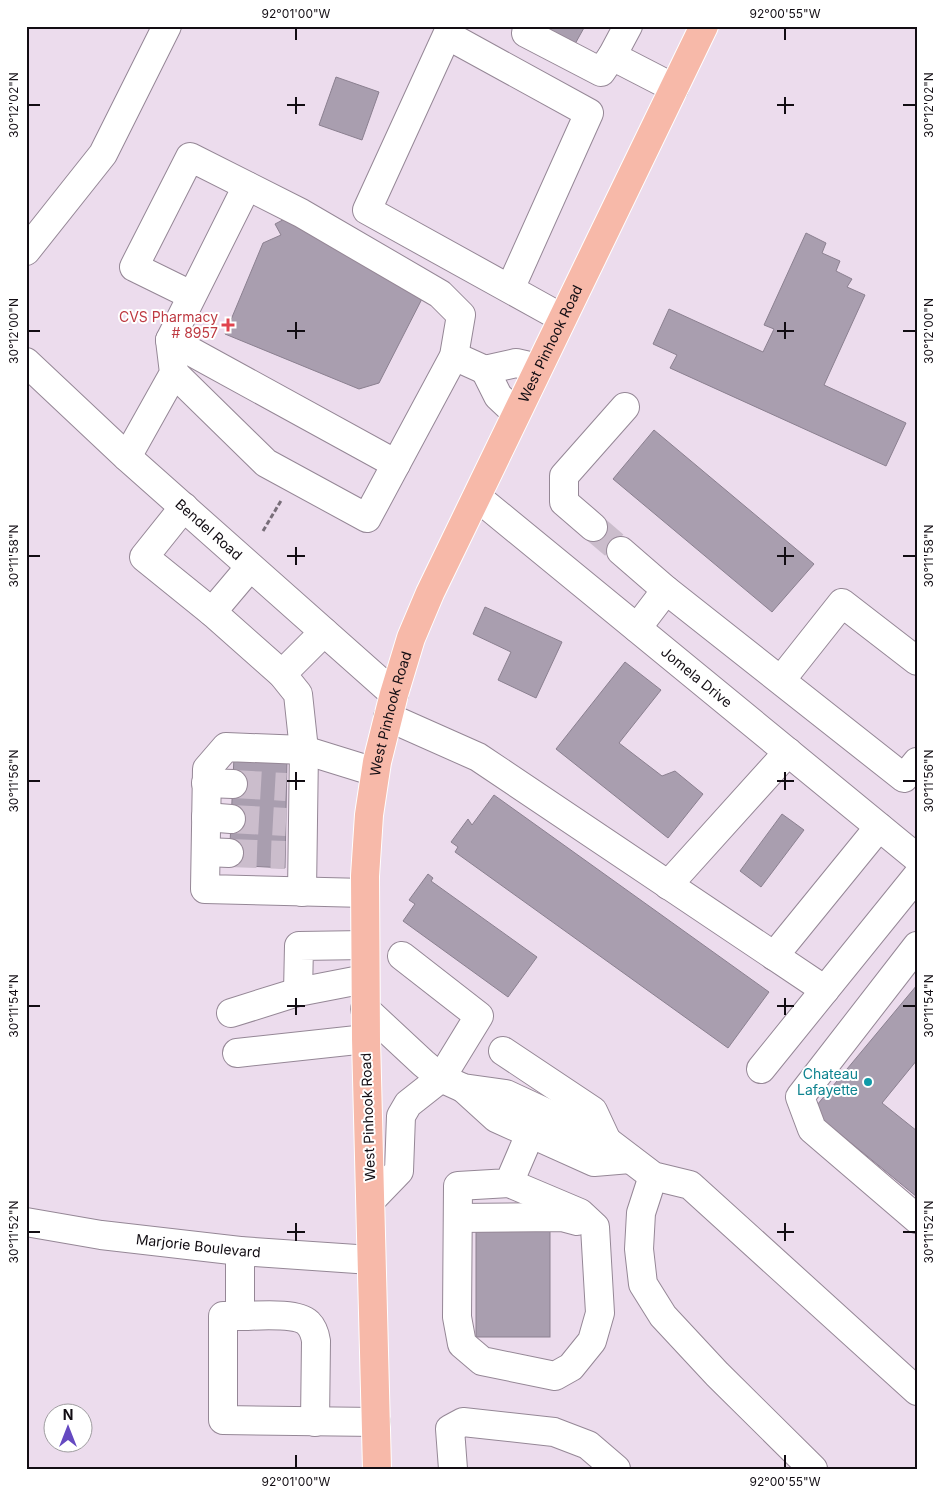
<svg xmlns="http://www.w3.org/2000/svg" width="943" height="1495" font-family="Inter,sans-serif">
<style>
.building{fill:#a99eaf;stroke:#8b8090}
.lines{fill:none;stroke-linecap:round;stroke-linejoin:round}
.minor-tunnel{stroke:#cbbdcc;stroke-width:28;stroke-dasharray:28 14;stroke-linecap:butt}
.minor-casing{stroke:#958796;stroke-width:30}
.major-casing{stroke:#fff;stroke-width:30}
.path{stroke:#786e79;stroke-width:3;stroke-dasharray:5 2.5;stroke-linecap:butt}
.minor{stroke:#fff;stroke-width:28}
.major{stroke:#f7b9a9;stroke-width:28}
.ticks{fill:none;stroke:#120d13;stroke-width:2}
.health-dot{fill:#e0444e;stroke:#fff;stroke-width:2}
.culture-dot{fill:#0f9aa8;stroke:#fff;stroke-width:2}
.labels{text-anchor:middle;stroke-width:4;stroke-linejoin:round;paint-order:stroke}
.health-label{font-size:14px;fill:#be3a42;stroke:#fff;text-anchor:end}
.street-label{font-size:14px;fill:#120d13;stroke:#fff}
.culture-label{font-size:14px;fill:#0d838f;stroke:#fff;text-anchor:end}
.neatline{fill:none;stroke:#120d13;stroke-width:2}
.ticks-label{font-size:12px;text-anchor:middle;fill:#120d13}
</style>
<rect width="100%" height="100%" fill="#ecdced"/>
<!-- building -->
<g class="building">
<path d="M544,26H585L575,44Z"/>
<path d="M336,77L379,92L362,140L319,125Z"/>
<path d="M296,213L426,291L379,383L359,389L225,334L263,243L281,235L275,224Z"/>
<path d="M806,233L826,243L822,253L840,261L836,271L852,279L847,287L865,295L824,385L906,423L886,466L670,368L677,355L653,344L669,309L763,352L774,329L764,325Z"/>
<path d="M654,430L814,564L772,612L613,479Z"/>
<path d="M485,607L562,642L536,698L498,680L511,652L473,634Z"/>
<path d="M625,662L661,690L619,743L662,776L675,771L703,794L668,838L556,749Z"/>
<path d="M234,757L287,758L285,868L229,865Z"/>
<path d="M494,795L769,992L728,1048L455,852L458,847L451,842L468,819L472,825Z"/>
<path d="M782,814L804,830L761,887L740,871Z"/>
<path d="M428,874L433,878L431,881L537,957L508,997L403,921L415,904L409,900Z"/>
<path d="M917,985V1060L882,1103L917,1131V1197L812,1111Z"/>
<rect x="476" y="1226" width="74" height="111"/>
</g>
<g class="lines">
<!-- minor-tunnel -->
<g class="minor-tunnel">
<path d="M593,527L621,551"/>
<path d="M233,784L286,787"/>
<path d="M231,819L286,822"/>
<path d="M229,853L285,855"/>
</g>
<defs>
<g id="minor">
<path d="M530,26L526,33L601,72L612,56"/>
<path d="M628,26L612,56L674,88"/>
<path d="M26,251L103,154L167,26"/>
<path d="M510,289L589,113L447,35L367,210L562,318"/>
<path d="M170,340L396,464"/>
<path d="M454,356L485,370L516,363L538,368"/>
<path id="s1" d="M26,362L127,457L394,694"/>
<path d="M485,370L498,396L516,413"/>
<path d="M174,373L266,463L367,518L454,356L461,315L440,294L301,213L190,157L134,267L191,295"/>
<path d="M127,457L174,373L170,340L247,186"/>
<path id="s2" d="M477,497L917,858"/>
<path d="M184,507L144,557L212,612L282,674L298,694L304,750L302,892"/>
<path d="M593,527L564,502V476L625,407"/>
<path d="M621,551L666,590L637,628"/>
<path d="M666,590L904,778L917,762"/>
<path d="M212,612L250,567"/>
<path d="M282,674L324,632"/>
<path d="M781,680L842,603L917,661"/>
<path d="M388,717L478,757L825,990"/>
<path d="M206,783L233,784"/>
<path d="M206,817L231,819"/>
<path d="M206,852L229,853"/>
<path d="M668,885L788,752"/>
<path d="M365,893L205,889L207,769L226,747L304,750L375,772"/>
<path d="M917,946L800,1097L812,1129L917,1219"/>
<path d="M774,956L879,827"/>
<path d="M298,992L299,946L365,945"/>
<path d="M365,1009L423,1063L441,1078L463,1088L506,1094L607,1141L653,1176L690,1185L917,1391"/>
<path d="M231,1013L298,992L365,979"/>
<path d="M503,1051L593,1111L607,1141"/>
<path d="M237,1053L366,1039"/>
<path d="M761,1069L917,876"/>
<path d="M463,1088L496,1118L594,1162L630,1159"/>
<path d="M653,1176L641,1213L639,1249L643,1284L663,1316L717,1374L813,1469"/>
<path d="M509,1183L458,1186L457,1317L462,1344L482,1361L555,1376L571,1367L592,1341L600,1313L595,1227L580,1213L509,1183L530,1134"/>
<path d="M371,1200L399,1171L401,1116L408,1104L441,1078L479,1016L402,956"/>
<path d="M458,1218L562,1217L577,1221"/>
<path id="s3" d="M26,1222L101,1235L240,1251L371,1260"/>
<path d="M240,1251V1316H223V1420L376,1422"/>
<path d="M240,1316C257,1316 296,1312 308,1323C313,1328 315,1334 316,1341L315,1422"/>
<path d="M453,1469L450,1429L463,1422L554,1432L588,1445L616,1469"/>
</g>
<g id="major">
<path id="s4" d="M377,1469L366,1039L365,876L369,815L377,762L394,694L411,638L430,593L704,26"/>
</g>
</defs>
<!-- minor casing -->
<use href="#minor" class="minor-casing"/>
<!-- major casing -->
<use href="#major" class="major-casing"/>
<!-- path -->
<path class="path" d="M263,531L282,499"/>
<!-- minor -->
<use href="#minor" class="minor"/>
<!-- major -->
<use href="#major" class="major"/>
</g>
<!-- ticks -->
<path class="ticks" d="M296,28V40M785,28V40M296,97V114M785,97V114M28,105H40M287,105H305M777,105H794M903,105H916M296,322V339M785,322V339M28,331H40M287,331H305M777,331H794M903,331H916M296,547V565M785,547V565M28,556H40M287,556H305M777,556H794M903,556H916M296,772V790M785,772V790M28,781H40M287,781H305M777,781H794M903,781H916M296,998V1015M785,998V1015M28,1006H40M287,1006H305M777,1006H794M903,1006H916M296,1223V1241M785,1223V1241M28,1232H40M287,1232H305M777,1232H794M903,1232H916M296,1455V1468M785,1455V1468"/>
<!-- markers -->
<path class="health-dot" d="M225.5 317.5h5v5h5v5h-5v5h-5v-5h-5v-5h5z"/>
<circle class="culture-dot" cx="868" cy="1082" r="5"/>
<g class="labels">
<!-- health labels -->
<g class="health-label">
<text x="218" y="322">CVS Pharmacy<tspan x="218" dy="16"># 8957</tspan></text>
</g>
<!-- street labels -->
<g class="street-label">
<text dy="5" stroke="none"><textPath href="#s4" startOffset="1162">West Pinhook Road</textPath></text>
<text dy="5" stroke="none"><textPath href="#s1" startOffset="248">Bendel Road</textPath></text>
<text dy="5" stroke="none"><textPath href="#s2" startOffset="284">Jomela Drive</textPath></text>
<text dy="5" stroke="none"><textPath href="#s4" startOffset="758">West Pinhook Road</textPath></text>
<text transform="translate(368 1117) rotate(-92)" y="5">West Pinhook Road</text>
<text dy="5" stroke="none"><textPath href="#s3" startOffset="174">Marjorie Boulevard</textPath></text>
</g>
<!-- culture labels -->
<g class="culture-label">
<text x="858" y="1079">Chateau<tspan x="858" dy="16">Lafayette</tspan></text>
</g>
</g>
<!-- border -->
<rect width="943" height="1495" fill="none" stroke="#ffffff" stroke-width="55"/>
<!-- north arrow -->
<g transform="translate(68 1428)"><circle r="24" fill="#ffffff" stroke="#a09ea1"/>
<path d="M0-4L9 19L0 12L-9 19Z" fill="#6549c1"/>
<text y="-8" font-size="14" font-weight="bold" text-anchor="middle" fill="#120d13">N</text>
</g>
<rect x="28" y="28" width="888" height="1440" class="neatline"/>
<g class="ticks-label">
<text x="296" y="18">92°01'00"W</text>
<text x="785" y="18">92°00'55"W</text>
<text transform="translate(14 105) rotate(-90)" y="4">30°12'02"N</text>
<text transform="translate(929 105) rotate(-90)" y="4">30°12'02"N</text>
<text transform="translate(14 331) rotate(-90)" y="4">30°12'00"N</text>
<text transform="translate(929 331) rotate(-90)" y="4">30°12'00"N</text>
<text transform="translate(14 556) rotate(-90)" y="4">30°11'58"N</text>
<text transform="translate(929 556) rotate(-90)" y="4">30°11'58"N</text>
<text transform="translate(14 781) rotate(-90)" y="4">30°11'56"N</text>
<text transform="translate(929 781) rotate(-90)" y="4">30°11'56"N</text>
<text transform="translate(14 1006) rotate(-90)" y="4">30°11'54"N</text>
<text transform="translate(929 1006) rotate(-90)" y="4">30°11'54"N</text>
<text transform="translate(14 1232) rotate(-90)" y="4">30°11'52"N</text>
<text transform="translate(929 1232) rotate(-90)" y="4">30°11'52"N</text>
<text x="296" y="1486">92°01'00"W</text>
<text x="785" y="1486">92°00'55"W</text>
</g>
</svg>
